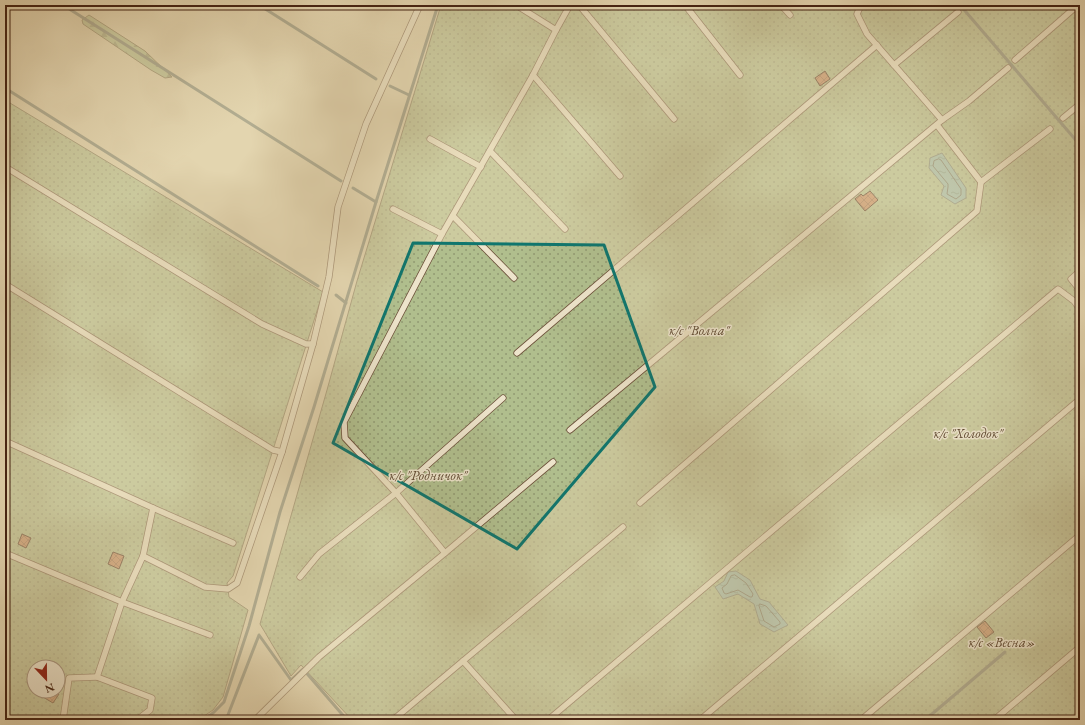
<svg xmlns="http://www.w3.org/2000/svg" width="1085" height="725" font-family="'EB Garamond',serif">
<style>
.forest{fill:url(#forest-firs);stroke:#7a7050}
.garden{fill:url(#garden-dots);stroke:#7a7050;fill-rule:evenodd}
.water{fill:url(#water-ripples);stroke:#757d6e}
.lines{fill:none;stroke-linecap:round;stroke-linejoin:round}
.shore{stroke:#6d6e5e;stroke-width:1}
.stream{stroke:#757d6e;stroke-width:3}
.building{fill:url(#building-cross-hatch);stroke:#452313}
.lane-casing{stroke:#6c503a;stroke-width:7}
.lane{stroke:#ede4cb;stroke-width:5.5}
.marked{fill:none;stroke:#0f766e;stroke-width:3;stroke-linejoin:round}
.labels{text-anchor:middle;stroke-width:3;stroke-linejoin:round;paint-order:stroke}
.park-label{font-size:14px;font-style:italic;fill:#604a32;stroke:#ede4cb}
</style>
<defs>
<pattern id="forest-firs" width="22" height="20" patternUnits="userSpaceOnUse"><rect width="22" height="20" fill="#b0be8d"/><path d="M5 1l3.5 6h-7zM16 11l3.5 6h-7z" fill="#919a72"/></pattern>
<pattern id="garden-dots" width="8" height="8" patternUnits="userSpaceOnUse"><rect width="8" height="8" fill="#b0be8d"/><path d="M2 2h.1M6 6h.1" fill="none" stroke="#919a72" stroke-width="1.8" stroke-linecap="round"/></pattern>
<pattern id="water-ripples" width="26" height="14" patternUnits="userSpaceOnUse"><rect width="26" height="14" fill="#95b9aa"/><path d="M2 4q2-2 4 0t4 0M15 11q2-2 4 0t4 0" fill="none" stroke="#7b9689"/></pattern>
<pattern id="building-cross-hatch" width="8" height="8" patternUnits="userSpaceOnUse"><rect width="8" height="8" fill="#c7855b"/><path d="M0 0l8 8M0 8l8-8" fill="none" stroke="#a36c4a"/></pattern>
</defs>
<rect width="100%" height="100%" fill="#e3d5af"/>
<filter id="stains"><feTurbulence type="fractalNoise" baseFrequency=".005" numOctaves="4"/><feColorMatrix values="0 0 0 0 .2 0 0 0 0 .09 0 0 0 0 .02 0 0 0 .5 -.17"/></filter>
<radialGradient id="worn" r=".72"><stop offset=".6" stop-color="#630" stop-opacity="0"/><stop offset="1" stop-color="#630" stop-opacity=".3"/></radialGradient>
<!-- forest -->
<path class="forest" d="M89,15L145,51L172,77L165,78L151,70L83,24L82,20Z"/>
<!-- garden -->
<g class="garden">
<path d="M441,5H1080V720H352L301,665L291,676L260,624L327,390L357,281Z"/>
<path d="M5,100L323,292L233,576L227,583L229,597L248,610L223,697L213,710L198,720H5ZM34,667H58V691H34Z"/>
</g>
<!-- water -->
<g class="water">
<path d="M942,153L966,188V198L955,204L941,195L944,186L929,168L930,158Z"/>
<path d="M736,571L750,580L760,599L769,602L788,625L774,632L760,624L754,604L738,594L723,599L715,587L724,581L728,572Z"/>
</g>
<g class="lines">
<!-- shore -->
<g class="shore">
<path d="M939,159L941,160L961,189V195L956,199L947,194L948,187V184L933,166L934,161Z"/>
<path d="M735,575L746,583L753,594L752,597H750L738,590L726,594L724,593L722,588L727,584L731,576Z"/>
<path d="M760,604L766,606L780,622V624L774,627L764,621L759,606Z"/>
</g>
<!-- stream -->
<g class="stream">
<path d="M63,5L341,181"/>
<path d="M259,5L376,79"/>
<path d="M960,5L1080,145"/>
<path d="M390,86L409,95"/>
<path d="M5,88L318,286"/>
<path d="M353,188L376,202"/>
<path d="M336,295L346,303"/>
<path d="M203,720L213,713L224,702L249,626L280,512L314,407L376,202L438,5"/>
<path d="M226,720L259,635L291,680L303,669L347,720"/>
<path d="M925,720L1005,652"/>
</g>
</g>
<!-- building -->
<g class="building">
<path d="M825,71L830,79L820,86L815,78Z"/>
<path d="M870,191L878,200L865,211L855,199L861,194L863,196Z"/>
<path d="M22,534L31,538L26,548L18,544Z"/>
<path d="M113,552L124,556L119,569L108,564Z"/>
<path d="M985,621L994,632L986,638L977,627Z"/>
<path d="M33,691H55L59,694L53,703Z"/>
</g>
<g class="lines">
<defs>
<g id="lane">
<path d="M579,5L674,119"/>
<path d="M685,5L740,75"/>
<path d="M781,5L790,15"/>
<path d="M861,5L857,14L867,34L942,120L969,101L1008,68"/>
<path d="M556,30L570,5"/>
<path d="M1015,60L1078,5"/>
<path d="M894,65L958,12"/>
<path d="M533,75L620,176"/>
<path d="M1063,118L1080,104"/>
<path d="M430,139L481,167"/>
<path d="M490,151L565,229"/>
<path d="M5,168H7L262,324L306,344H313"/>
<path d="M981,182L1050,129"/>
<path d="M393,209L442,234"/>
<path d="M453,216L514,278"/>
<path d="M1080,271L1071,279L1080,290"/>
<path d="M5,284L273,450L282,452"/>
<path d="M517,353L877,45"/>
<path d="M570,430L942,120"/>
<path d="M5,441L153,508L143,556"/>
<path d="M640,503L977,211L981,182L937,125"/>
<path d="M153,508L233,543"/>
<path d="M5,553L122,602L210,635"/>
<path d="M445,553L553,462"/>
<path d="M300,577L319,554L396,493L503,398"/>
<path d="M5,604L6,605"/>
<path d="M63,720L69,678L97,677"/>
<path d="M137,720L150,710L152,698L97,677L122,602L143,556L205,587L228,589L237,583L282,452L313,344L329,277L338,207L366,124L420,5"/>
<path d="M255,720L319,657L445,553L396,493L345,438L344,422L442,234L533,75L556,30L516,5"/>
<path d="M393,720L463,661"/>
<path d="M516,720L463,661L623,527"/>
<path d="M548,720L1058,289L1074,301L1080,309"/>
<path d="M700,720L1080,399"/>
<path d="M861,720L1080,535"/>
<path d="M994,720L1080,647"/>
</g>
</defs>
<!-- lane casing -->
<use href="#lane" class="lane-casing"/>
<!-- lane -->
<use href="#lane" class="lane"/>
</g>
<!-- marked area -->
<path d="M0 0H1085V725H0ZM413,243L604,245L655,387L517,549L333,443Z" fill="#e3d5af" fill-opacity=".55" fill-rule="evenodd"/>
<path class="marked" d="M413,243L604,245L655,387L517,549L333,443Z"/>
<g class="labels">
<!-- park labels -->
<g class="park-label">
<text x="699" y="335">к/с "Волна"</text>
<text x="968" y="438">к/с "Холодок"</text>
<text x="428" y="480">к/с "Родничок"</text>
<text x="1002" y="647">к/с «Весна»</text>
</g>
</g>
<!-- margin -->
<rect width="1085" height="725" fill="none" stroke="#e3d5af" stroke-width="20"/>
<rect x="6" y="6" width="1073" height="713" fill="none" stroke="#452313" stroke-width="2"/>
<rect x="10" y="10" width="1065" height="705" fill="none" stroke="#452313"/>
<!-- north arrow -->
<g transform="translate(46 679) rotate(158)"><circle r="19" fill="#ede4cb" stroke="#aa9781"/>
<path d="M0-3L7 15L0 10L-7 15Z" fill="#8f2418"/>
<text y="-6" font-size="11" font-weight="bold" text-anchor="middle" fill="#452313">N</text>
</g>
<rect width="100%" height="100%" filter="url(#stains)"/>
<rect width="100%" height="100%" fill="url(#worn)"/>
</svg>
